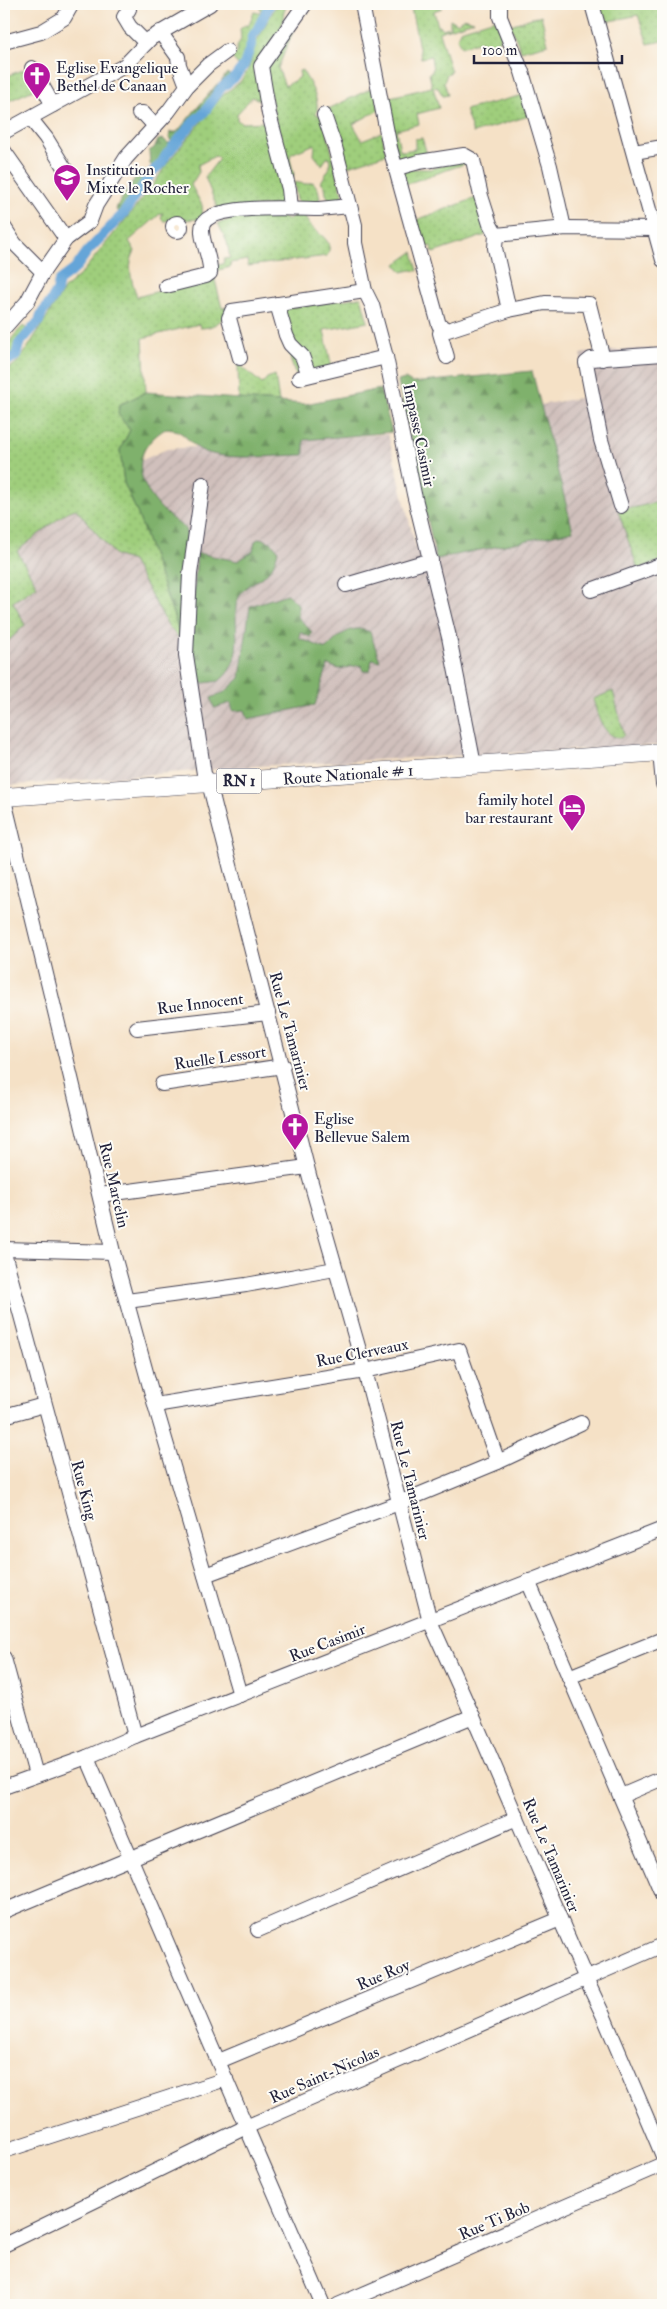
<svg xmlns="http://www.w3.org/2000/svg" width="667" height="2309" font-family="'IM FELL Double Pica',serif">
<style>
.industrial{fill:url(#industrial-furrows)}
.grass{fill:url(#grass-dots);stroke:#60785c}
.forest{fill:url(#forest-firs);stroke:#506a54}
.park{fill:url(#park-crowns);stroke:#60785c}
.lines{fill:none;stroke-linecap:round;stroke-linejoin:round}
.canal{stroke:#65a5d8;stroke-width:10}
.minor-casing{stroke:#423f50;stroke-width:16}
.major-casing{stroke:#423f50;stroke-width:19}
.minor{stroke:#fff;stroke-width:14}
.major{stroke:#fff;stroke-width:18}
.labels{text-anchor:middle;stroke-width:4;stroke-linejoin:round;paint-order:stroke}
.shield{fill:#fdfcf7;stroke:#646373;stroke-width:1}
.shield-label{font-size:15px;font-weight:bold;fill:#22223b}
.poi-label{font-size:16px;fill:#22223b;stroke:#fdfcf7;text-anchor:start}
.street-label{font-size:16px;fill:#22223b;stroke:#fdfcf7}
</style>
<defs>
<pattern id="industrial-furrows" width="10" height="10" patternUnits="userSpaceOnUse" patternTransform="scale(1.25)"><rect width="10" height="10" fill="#d0c0bc"/><path d="M-1 1l2-2M0 10L10 0M9 11l2-2" fill="none" stroke="#b2a5a2"/></pattern>
<pattern id="grass-dots" width="8" height="8" patternUnits="userSpaceOnUse" patternTransform="scale(1.25)"><rect width="8" height="8" fill="#9fce7c"/><path d="M2 2h.1M6 6h.1" fill="none" stroke="#89b16c" stroke-width="1.8" stroke-linecap="round"/></pattern>
<pattern id="forest-firs" width="22" height="20" patternUnits="userSpaceOnUse" patternTransform="scale(1.25)"><rect width="22" height="20" fill="#7fb16c"/><path d="M5 1l3.5 6h-7zM16 11l3.5 6h-7z" fill="#68905a"/></pattern>
<pattern id="park-crowns" width="20" height="18" patternUnits="userSpaceOnUse" patternTransform="scale(1.25)"><rect width="20" height="18" fill="#9fce7c"/><path d="M2 6a3 3 0 1 1 6 0M12 15a3 3 0 1 1 6 0" fill="none" stroke="#89b16c"/></pattern>
</defs>
<rect width="100%" height="100%" fill="#fdfcf7"/>
<filter id="ink" filterUnits="userSpaceOnUse"><feTurbulence type="fractalNoise" baseFrequency=".02" numOctaves="2"/><feDisplacementMap in="SourceGraphic" scale="10" xChannelSelector="R" yChannelSelector="G"/><feConvolveMatrix kernelMatrix="1 2 1 2 8 2 1 2 1" color-interpolation-filters="sRGB"/></filter>
<filter id="wash" filterUnits="userSpaceOnUse"><feTurbulence type="fractalNoise" baseFrequency=".0096" numOctaves="4" result="noise"/><feDisplacementMap in="SourceGraphic" scale="20" xChannelSelector="R" yChannelSelector="G"/><feGaussianBlur stdDeviation="1.12" result="paint"/><feColorMatrix in="noise" values="0 0 0 0 0 0 0 0 0 0 0 0 0 0 0 0 0 1.4 0 .05"/><feComposite in="paint" operator="in"/></filter>
<g filter="url(#wash)">
<rect width="100%" height="100%" fill="#f5e1c6"/>
<!-- industrial -->
<path class="industrial" d="M663,348V745L257,766L4,786V522L167,449L388,434L416,549L447,548L534,406L590,396L580,354L596,351Z"/>
<!-- grass -->
<g class="grass">
<path d="M260,4H268L260,16L255,33L245,53L244,62L240,67L232,58L237,53V47L241,39L240,29L245,25L248,26L254,12L259,13L261,9L258,6Z"/>
<path d="M277,4H287L284,12L281,31L261,64L263,101L252,97L237,114V120L242,123L268,122L286,188L284,204L218,210L205,177L219,159L215,156L198,165L199,172L191,185L202,205L203,219L163,221L161,217L163,214L161,213L129,241L135,251C126,267 132,281 137,297L214,276L222,308L227,307L228,312C221,322 213,328 200,328L199,324L143,338L146,392L119,405V415L130,430L120,450L124,483L137,512L183,642L169,627L132,561L115,555L76,509L67,512L17,551L37,586L13,602L25,625L4,645V373L20,360L65,288L80,275L116,231L151,188L168,162L223,95L240,82L248,70L256,42Z"/>
<path d="M366,4L394,6L419,4L421,7L440,4L442,8L434,11L438,26H441L442,29L450,27V19L457,23L464,18L474,21L439,32L451,72L447,74L444,82L448,95L443,96L438,88L433,87L439,108L417,114L419,124L396,130L400,150L403,151L415,149V139L422,138L428,157L400,161L397,158L386,98L432,87L429,73L433,70L431,56L421,58L411,8L368,11Z"/>
<path d="M595,4H663V41L648,44L638,15L606,22L599,16Z"/>
<path d="M541,15L548,44L521,51L510,25Z"/>
<path d="M299,17L278,68L285,86L300,77L299,71L302,70C309,82 321,100 316,114L323,116L343,198L330,201L326,194L325,186L321,182L329,169L330,158H327L322,165L314,155L315,144L291,154L290,159L294,175L290,181L264,68Z"/>
<path d="M495,19L503,34L496,44L488,46L481,41L461,47L457,38L460,30Z"/>
<path d="M25,69L40,87L4,103V77Z"/>
<path d="M374,87L379,110L353,124L362,140L382,132L386,154L343,168L326,110Z"/>
<path d="M523,95L524,107H526L529,116L473,133L465,110Z"/>
<path d="M294,182L305,184L313,182L318,189L320,198L317,203L301,204L297,200Z"/>
<path d="M476,198L486,235L433,253L431,246L424,248L416,220Z"/>
<path d="M273,212L287,220L295,215L305,213C305,233 338,235 327,256L248,266L247,260L230,263L231,267L214,271L212,261L219,260L216,262V265L223,264L224,259L230,258L227,242L218,223L231,220V215Z"/>
<path d="M413,252L418,271L411,270L402,272L396,264Z"/>
<path d="M361,297L368,322L324,330L332,368L296,375L291,362L283,309Z"/>
<path d="M23,326L28,330L27,336L4,362C4,346 12,337 23,326Z"/>
<path d="M240,365L262,384L267,378L275,375L279,402L239,399L238,366Z"/>
<path d="M663,501V560L638,569L618,511Z"/>
<path d="M613,691L624,735L621,738C602,737 597,713 593,699Z"/>
</g>
<!-- forest -->
<g class="forest">
<path d="M227,73L233,78L229,80C228,88 223,86 219,91C214,99 211,111 202,115L201,119L196,121L190,132H185L184,138L176,141C173,150 162,166 152,166L150,164L149,151L154,148L158,140L163,139L168,143L172,142L169,138L170,132H177L217,84L219,85Z"/>
<path d="M143,171H148L149,176C142,187 132,209 118,212L116,210L117,206L137,175Z"/>
<path d="M532,371L573,531L436,559L398,381L405,379L412,383Z"/>
<path d="M380,389L392,432L304,440V455C278,455 224,462 201,450C186,442 188,432 167,428C116,458 148,504 185,528L188,543L183,642L137,512L124,483L120,450L130,430L118,414L119,405L146,392L305,404Z"/>
<path d="M260,538L271,542L278,550C272,584 247,577 238,599C235,604 236,612 236,618C237,642 240,665 219,681L196,684L190,653L197,553L238,561L253,551L255,541Z"/>
<path d="M287,594L298,604V617L312,632L310,637L300,632L299,638L326,649C339,636 351,623 370,632L380,661L372,659L370,671H363L361,665L339,669L328,665L315,705L248,719L245,710L233,711L231,703L214,708L211,698L225,692L240,678L250,606Z"/>
</g>
<!-- park -->
<path class="park" d="M461,160L467,163L406,184L403,173L405,169H431Z"/>
<g class="lines">
<!-- canal -->
<path class="canal" d="M4,363L16,356L19,344L39,321L42,313L49,304L57,291L59,281L75,269L87,252L123,214L154,170L161,164L166,155L196,119L203,114L221,88L234,78L244,65L252,42V36L257,30L270,4"/>
</g>
</g>
<g filter="url(#ink)">
<g class="lines">
<defs>
<g id="minor">
<path d="M127,4L129,9L124,17L130,27L146,43"/>
<path d="M362,4L390,148L439,325L448,330L509,310L495,248L496,235L490,224L481,196L473,160L464,155L419,162L397,168"/>
<path d="M500,4V17L522,72L550,166L564,228"/>
<path d="M592,4L663,260"/>
<path d="M160,32L178,57L179,65L187,86"/>
<path d="M4,42L41,32L64,18L72,4"/>
<path d="M32,68L53,105"/>
<path d="M139,113H143L154,125"/>
<path d="M324,115L335,147L355,225V243L365,291L372,305L386,357L414,494L449,637L474,765"/>
<path d="M30,118L46,138L65,169"/>
<path d="M4,132L124,66L151,38L210,4"/>
<path d="M4,151L66,239"/>
<path d="M634,152L663,147"/>
<path d="M291,208L289,189L269,114L261,66L305,4"/>
<circle cx="177" cy="227" r="4"/>
<path d="M4,227L15,244L43,272"/>
<path d="M496,235L566,228L655,229"/>
<path d="M166,286L206,276L210,273C212,259 198,236 203,224C213,203 299,209 319,209C330,208 340,207 350,206"/>
<path d="M277,304L286,335L290,344L302,356L309,375"/>
<path d="M509,310L545,303L589,304L603,359"/>
<path d="M4,328L27,302L43,272L66,239L90,221L96,205L126,158L168,112L187,86L208,65L227,51"/>
<path d="M442,328L440,333L447,357"/>
<path d="M240,358L229,318L232,311L365,291"/>
<path d="M299,378L386,357"/>
<path d="M203,484L190,574L186,655L204,774L209,783L310,1179L365,1371L430,1621L478,1728L586,1979L604,2017L663,2156"/>
<path d="M621,506L601,440L586,363L591,359L663,354"/>
<path d="M346,585L431,560"/>
<path d="M591,590L663,564"/>
<path d="M660,752L663,784"/>
<path d="M4,800L113,1252L155,1405L240,1695"/>
<path d="M137,1028L268,1013"/>
<path d="M162,1084L283,1066"/>
<path d="M100,1195L307,1167"/>
<path d="M4,1249L113,1252"/>
<path d="M4,1253L135,1736"/>
<path d="M127,1301L246,1285L335,1269"/>
<path d="M155,1405L365,1371L459,1350L498,1462"/>
<path d="M4,1416L44,1405"/>
<path d="M205,1575L399,1503L498,1462L581,1423"/>
<path d="M528,1581L663,1896"/>
<path d="M4,1658L36,1775"/>
<path d="M569,1677L663,1639"/>
<path d="M87,1757L323,2305"/>
<path d="M4,1787L87,1757L135,1736L663,1529"/>
<path d="M621,1796L663,1778"/>
<path d="M4,1911L473,1716"/>
<path d="M258,1930L517,1818"/>
<path d="M219,2061L560,1919"/>
<path d="M4,2151L226,2079"/>
<path d="M4,2245L246,2127L663,1945"/>
<path d="M338,2305L663,2164"/>
</g>
<path id="major" d="M4,797L663,752"/>
</defs>
<!-- minor casing -->
<use href="#minor" class="minor-casing"/>
<!-- major casing -->
<use href="#major" class="major-casing"/>
<!-- minor -->
<use href="#minor" class="minor"/>
<!-- major -->
<use href="#major" class="major"/>
</g>
</g>
<!-- icons -->
<defs>
<symbol id="church-pin" viewBox="-11 -11 22 30"><path d="M0 17L-7.5 6A9.5 9.5 0 1 1 7.5 6Z" fill="#b5179e" stroke="#fdfcf7"/><path d="M-1.2-6h2.4v3.5h3.3v2.4h-3.3V6h-2.4V-.1h-3.3v-2.4h3.3Z" fill="#fff"/></symbol>
<symbol id="school-pin" viewBox="-11 -11 22 30"><path d="M0 17L-7.5 6A9.5 9.5 0 1 1 7.5 6Z" fill="#b5179e" stroke="#fdfcf7"/><path d="M0-5L7-2L0 1L-7-2ZM-4 1L0 2.5L4 1V4Q0 6-4 4Z" fill="#fff"/></symbol>
<symbol id="hotel-pin" viewBox="-11 -11 22 30"><path d="M0 17L-7.5 6A9.5 9.5 0 1 1 7.5 6Z" fill="#b5179e" stroke="#fdfcf7"/><path d="M-6-4.5h1.5V1H6V5H4.5V3h-9V5H-6ZM-4 0a1.8 1.8 0 1 1 3.6 0ZM.5 0V-2.5h3Q6-2.5 6 0Z" fill="#fff"/></symbol>
</defs>
<g fill-rule="evenodd">
<use href="#church-pin" x="21" y="60" width="32" height="43"/>
<use href="#school-pin" x="51" y="162" width="32" height="43"/>
<use href="#hotel-pin" x="556" y="792" width="32" height="43"/>
<use href="#church-pin" x="279" y="1111" width="32" height="43"/>
</g>
<g class="labels">
<!-- shield labels -->
<rect class="shield" x="216.5" y="768.5" width="45" height="25" rx="4"/>
<g class="shield-label">
<text x="239" y="786">RN 1</text>
</g>
<!-- poi labels -->
<g class="poi-label">
<text x="56" y="73">Eglise Evangelique<tspan x="56" dy="18">Bethel de Canaan</tspan></text>
<text x="86" y="175">Institution<tspan x="86" dy="18">Mixte le Rocher</tspan></text>
<text x="553" y="805" text-anchor="end">family hotel<tspan x="553" dy="18">bar restaurant</tspan></text>
<text x="314" y="1124">Eglise<tspan x="314" dy="18">Bellevue Salem</tspan></text>
</g>
<!-- street labels -->
<g class="street-label">
<text transform="translate(420 435) rotate(78)" y="6">Impasse Casimir</text>
<text transform="translate(348 774) rotate(-4)" y="6">Route Nationale # 1</text>
<text transform="translate(200 1003) rotate(-7)" y="6">Rue Innocent</text>
<text transform="translate(291 1031) rotate(75)" y="6">Rue Le Tamarinier</text>
<text transform="translate(220 1057) rotate(-8)" y="6">Ruelle Lessort</text>
<text transform="translate(115 1185) rotate(77)" y="6">Rue Marcelin</text>
<text transform="translate(362 1352) rotate(-11)" y="6">Rue Clerveaux</text>
<text transform="translate(411 1480) rotate(76)" y="6">Rue Le Tamarinier</text>
<text transform="translate(85 1490) rotate(75)" y="6">Rue King</text>
<text transform="translate(327 1642) rotate(-21)" y="6">Rue Casimir</text>
<text transform="translate(552 1855) rotate(67)" y="6">Rue Le Tamarinier</text>
<text transform="translate(383 1974) rotate(-23)" y="6">Rue Roy</text>
<text transform="translate(324 2074) rotate(-24)" y="6">Rue Saint-Nicolas</text>
<text transform="translate(494 2220) rotate(-23)" y="6">Rue Ti Bob</text>
</g>
</g>
<!-- margin -->
<rect width="667" height="2309" fill="none" stroke="#fdfcf7" stroke-width="20"/>
<!-- scale -->
<path d="M474 55v8h148v-8" fill="none" stroke="#22223b" stroke-width="2.5"/>
<text x="482" y="55" font-size="15" fill="#22223b" stroke="#fdfcf7" stroke-width="4" paint-order="stroke">100 m</text>
</svg>
